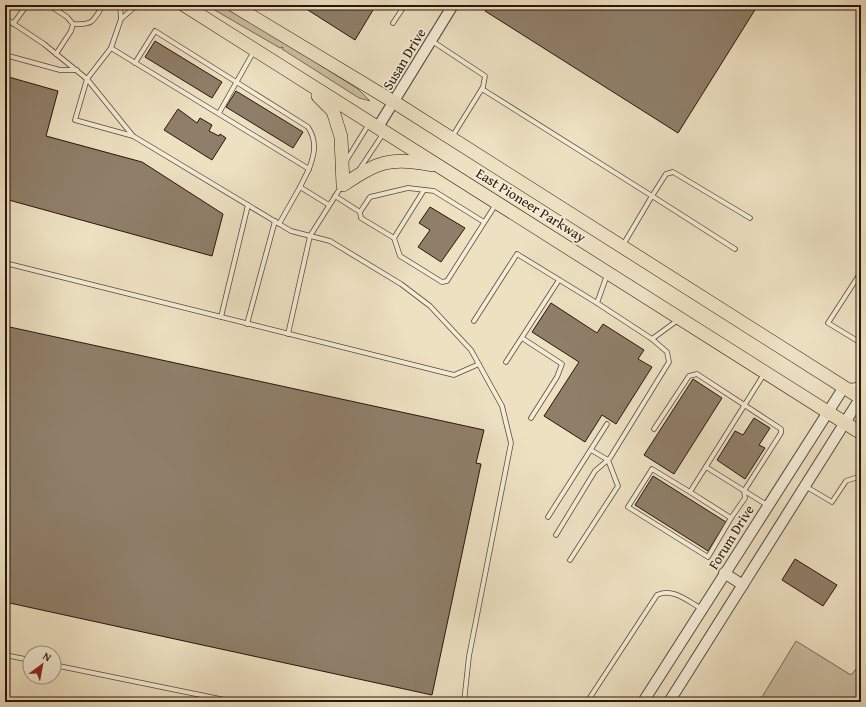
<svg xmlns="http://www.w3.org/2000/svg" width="866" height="707" font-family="'Gentium Book Plus',serif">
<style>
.green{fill:#ccbea3;stroke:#7a6a57}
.building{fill:#8f7f6a;stroke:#29150b}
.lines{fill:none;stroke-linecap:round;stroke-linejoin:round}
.service-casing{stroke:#5a4839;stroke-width:5.5}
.tertiary-casing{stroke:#5a4839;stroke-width:12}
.primary-casing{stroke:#29150b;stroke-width:14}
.service{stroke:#f3ecd7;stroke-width:4}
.tertiary{stroke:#f3ecd7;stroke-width:10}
.primary{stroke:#ede1c2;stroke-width:13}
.labels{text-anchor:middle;stroke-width:4;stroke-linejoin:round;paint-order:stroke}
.street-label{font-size:14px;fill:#29150b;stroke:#f3ecd7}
</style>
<rect width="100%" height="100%" fill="#ede1c2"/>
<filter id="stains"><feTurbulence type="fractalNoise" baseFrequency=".005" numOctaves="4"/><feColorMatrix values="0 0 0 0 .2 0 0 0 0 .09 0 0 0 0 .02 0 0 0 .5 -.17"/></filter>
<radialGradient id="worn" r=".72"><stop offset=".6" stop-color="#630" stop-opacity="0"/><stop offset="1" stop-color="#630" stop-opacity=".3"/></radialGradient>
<!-- green -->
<g class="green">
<path d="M206,5H225L358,89L370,101L359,98L282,49L283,47L280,48Z"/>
<path d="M796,641L851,675L861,663V702H759Z"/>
</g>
<!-- building -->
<g class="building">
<path d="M300,5H376L355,40Z"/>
<path d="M488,5H758L678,133L485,11Z"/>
<path d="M155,41L222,82L212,98L145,57Z"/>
<path d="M5,76L58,91L46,136L142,162L223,214L212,256L5,199Z"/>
<path d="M236,91L303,132L293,148L226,107Z"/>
<path d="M178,109L197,123L200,118L212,125L209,131L219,136L220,134L226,138L212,160L164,130Z"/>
<path d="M430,207L465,228L441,262L418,247L430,230L419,223Z"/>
<path d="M551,303L597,333L603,324L644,350L638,359L652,367L616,424L602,415L585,442L544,416L579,362L532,332Z"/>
<path d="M5,326L484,430L476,463L481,464L432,695L5,602Z"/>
<path d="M693,379L722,398L674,474L644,455Z"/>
<path d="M754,418L770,428L759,445L765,448L745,479L717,460L735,431L743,435Z"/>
<path d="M653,476L726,522L708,551L635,505Z"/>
<path d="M795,559L837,585L823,606L782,580Z"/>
</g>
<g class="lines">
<defs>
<g id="service">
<path d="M49,5L67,17L73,24L71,31L56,54"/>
<path d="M120,5L121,19L111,48L87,79L75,120L133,136"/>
<path d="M5,18L44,44L87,79L133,136L291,231L330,241L401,284L430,306L471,350L502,406L511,443L469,656L464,702"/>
<path d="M121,19L137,5"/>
<path d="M393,23L405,5"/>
<path d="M13,24L27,5"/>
<path d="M73,24C93,25 93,22 103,5"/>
<path d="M432,41L485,76L483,87L452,137"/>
<path d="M111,48L309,169L300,187"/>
<path d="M5,55L60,70H77"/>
<path d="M135,63L155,31L308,127C317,141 315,153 309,169"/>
<path d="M482,89L652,196L623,245"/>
<path d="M219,113L254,51"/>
<path d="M346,161L367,127H370"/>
<path d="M359,170L381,137L380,133"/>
<path d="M335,196L360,212"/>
<path d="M484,222L434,191L408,188L370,197L360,212L361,218L394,238L400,256L442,282L447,281L496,204"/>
<path d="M279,224L300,187L329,205"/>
<path d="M394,238L424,190"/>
<path d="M735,249L652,196L666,174L673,172L750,218"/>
<path d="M5,263L454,375L479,364"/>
<path d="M861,272L828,323L861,343"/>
<path d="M607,275L597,303L652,339L678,320"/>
<path d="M221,317L248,205"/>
<path d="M474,321L517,254L597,303"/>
<path d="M247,324L275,221"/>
<path d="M288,334L310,236L341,187"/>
<path d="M522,338L562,364L557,377L531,418"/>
<path d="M506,362L559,280"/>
<path d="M857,385L861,378"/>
<path d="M848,386L857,385L860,394"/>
<path d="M654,429L689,376L697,374L781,429V433L744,491L745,498L731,518"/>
<path d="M706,467L767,505"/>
<path d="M805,486L832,502L846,481L861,476"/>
<path d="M690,492L731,518L708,557L628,507L652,469L690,492L764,374"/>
<path d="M548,517L607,424"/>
<path d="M556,535L595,471L610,458L669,362L667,352L652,339"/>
<path d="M570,560L618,486L608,460L591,450"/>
<path d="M5,655L30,660"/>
<path d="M54,665L235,702"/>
<path d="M587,702L657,595C672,587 689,602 702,609"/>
</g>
<g id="tertiary">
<path d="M378,127L453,5"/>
<path d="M724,573L743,585"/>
<path d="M643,702L844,387"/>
<path d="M669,702L861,397"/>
</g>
<g id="primary">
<path d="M184,5L861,433"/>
<path d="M233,5L394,102L861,398"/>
<path d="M318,96L333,111L341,137L343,185C378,162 390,156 432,165"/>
</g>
</defs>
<!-- service casing -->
<use href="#service" class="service-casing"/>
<!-- tertiary casing -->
<use href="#tertiary" class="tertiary-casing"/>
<!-- primary casing -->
<use href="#primary" class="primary-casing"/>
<!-- service -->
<use href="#service" class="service"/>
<!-- tertiary -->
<use href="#tertiary" class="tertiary"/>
<!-- primary -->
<use href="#primary" class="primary"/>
</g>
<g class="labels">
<!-- street labels -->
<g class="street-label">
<text transform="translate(404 59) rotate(-59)" y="5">Susan Drive</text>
<text transform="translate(531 205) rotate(32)" y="5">East Pioneer Parkway</text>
<text transform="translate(731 537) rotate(-58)" y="5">Forum Drive</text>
</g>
</g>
<!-- margin -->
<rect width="866" height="707" fill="none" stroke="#ede1c2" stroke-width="20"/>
<rect x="6" y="6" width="854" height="695" fill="none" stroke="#29150b" stroke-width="2"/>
<rect x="10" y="10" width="846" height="687" fill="none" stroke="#29150b"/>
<!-- north arrow -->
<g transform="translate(42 665) rotate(32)"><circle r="19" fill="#f3ecd7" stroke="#a29685"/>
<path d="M0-3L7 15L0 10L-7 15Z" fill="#8f2418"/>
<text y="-6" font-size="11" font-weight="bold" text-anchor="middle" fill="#29150b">N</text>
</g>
<rect width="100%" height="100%" filter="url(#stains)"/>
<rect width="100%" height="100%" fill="url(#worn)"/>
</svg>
